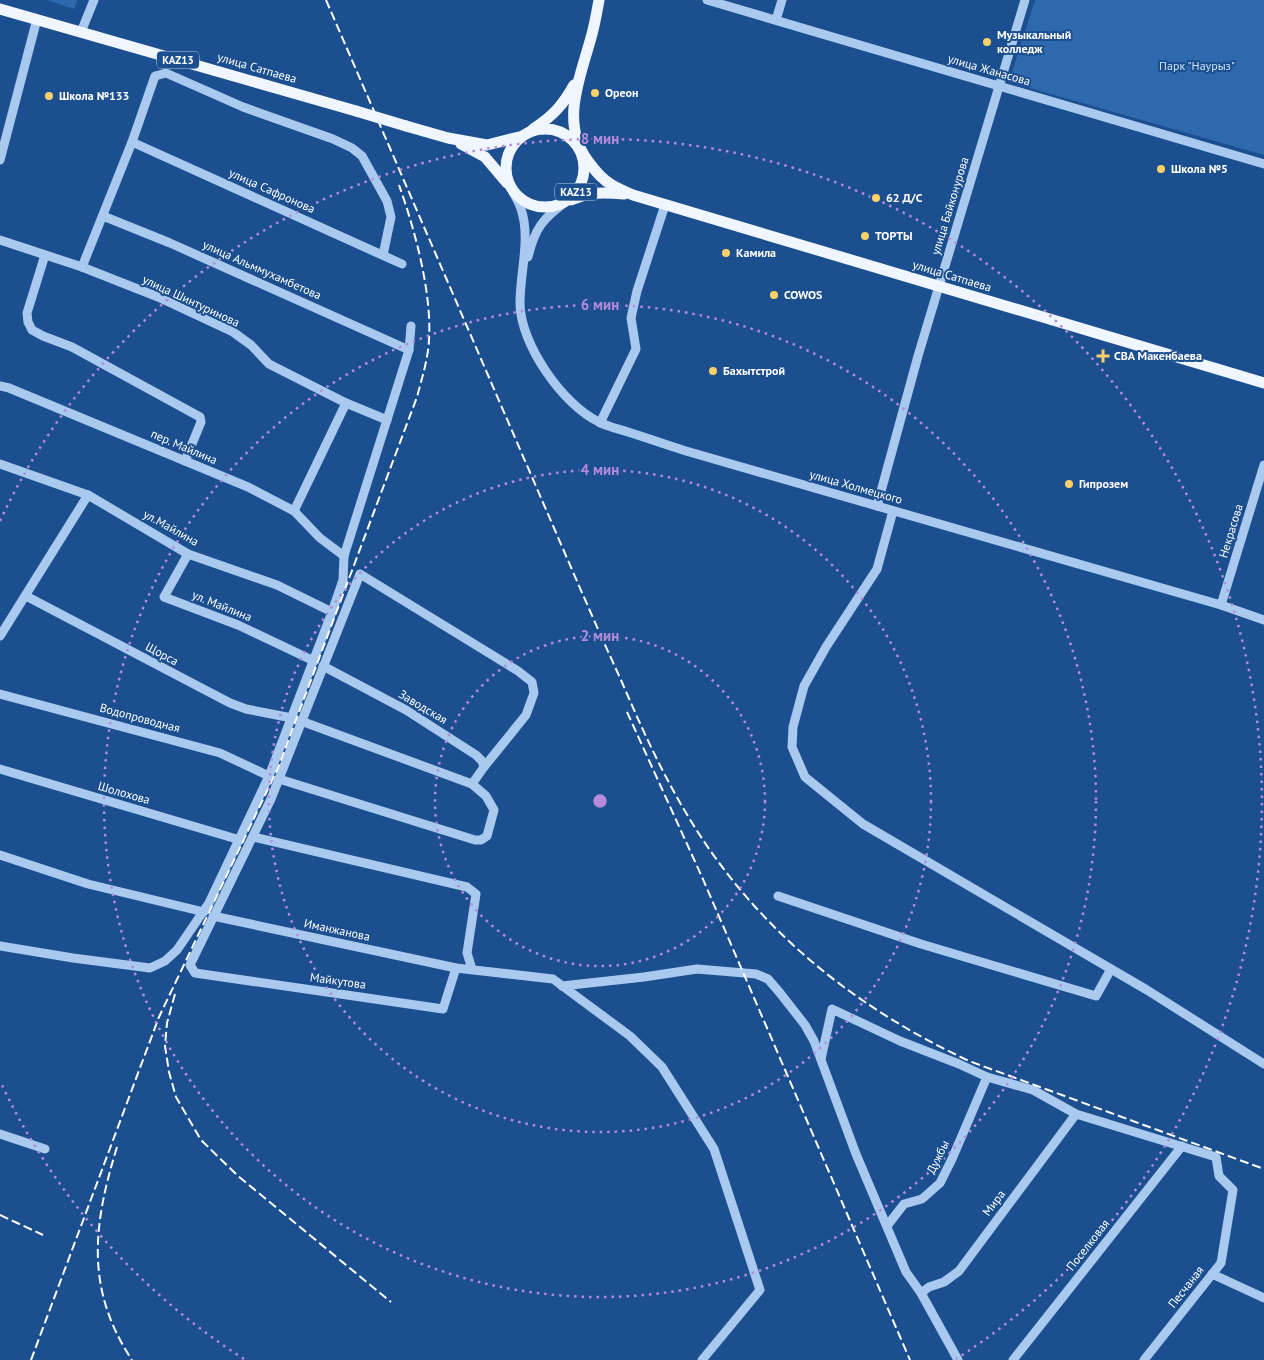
<svg xmlns="http://www.w3.org/2000/svg" width="1264" height="1360" font-family="'PT Sans',sans-serif">
<style>
.green{fill:#2e69ad}
.lines{fill:none;stroke-linecap:round;stroke-linejoin:round}
.minor{stroke:#a9c9ee;stroke-width:9}
.major{stroke:#f0f6ff;stroke-width:11}
.rail{stroke:#fff;stroke-width:2;stroke-dasharray:9 4;stroke-linecap:butt}
.major-bridge{stroke:#f0f6ff;stroke-width:11}
.ring{fill:none;stroke:#b68bdc;stroke-width:2.5;stroke-dasharray:2.5 5}
.poi-dot{fill:#ffd166;stroke:#1b4f8f;stroke-width:2}
.labels{text-anchor:middle;stroke-width:4;stroke-linejoin:round;paint-order:stroke}
.shield{fill:#1b4f8f;stroke:#bbcadd;stroke-width:1}
.shield-label{font-size:11px;font-weight:bold;fill:#fff}
.poi-label{font-size:12px;font-weight:bold;fill:#fff;stroke:#1b4f8f;text-anchor:start}
.park-label{font-size:12px;fill:#cfe3fa;stroke:#1b4f8f}
.street-label{font-size:12px;fill:#fff;stroke:#1b4f8f}
.centre{fill:#b68bdc;stroke:#1b4f8f;stroke-width:2.5}
.ring-label{font-size:15px;text-anchor:middle;font-weight:bold;fill:#b68bdc;stroke:#1b4f8f;stroke-width:4;stroke-linejoin:round;paint-order:stroke}
</style>
<rect width="100%" height="100%" fill="#1b4f8f"/>
<!-- green -->
<g class="green">
<path d="M47,0H77L74,9Z"/>
<path d="M1035,0H1264V155L1009,82Z"/>
</g>
<g class="lines">
<!-- minor -->
<g class="minor">
<path d="M707,0L1264,164"/>
<path d="M776,20L782,0"/>
<path d="M81,32L94,0"/>
<path d="M132,142L402,264"/>
<path d="M0,160L37,19"/>
<path d="M511,188C514,195 519,202 521,209C531,238 520,272 520,303C520,344 563,405 599,422C608,427 619,429 628,432C647,438 667,445 686,451L1221,605L1264,620"/>
<path d="M103,216L170,243L409,350"/>
<path d="M0,240L82,267L158,297L233,332L251,345L269,364L346,403L387,420"/>
<path d="M45,255L27,313L28,322L32,330L43,336L72,347L200,417L201,422L185,461"/>
<path d="M528,257C535,228 543,218 567,201"/>
<path d="M82,267L132,142L155,76L166,73L243,107L333,139L352,148L362,156L387,201L391,217L383,255"/>
<path d="M0,386L9,388L248,487L294,511L320,538L344,556"/>
<path d="M600,423L636,349L631,318L637,291L665,205"/>
<path d="M0,464L88,495L188,554L277,585L332,612"/>
<path d="M877,506L918,356L1025,0"/>
<path d="M294,511L346,403"/>
<path d="M893,511L877,569L826,647L804,686L793,727L792,747L805,777L863,824L1147,990L1264,1064"/>
<path d="M188,554L164,597L238,625L314,661"/>
<path d="M26,596L230,703L246,709L292,718"/>
<path d="M1221,605L1264,465"/>
<path d="M0,636L88,495"/>
<path d="M323,666L406,710L476,755L482,761L484,767L472,784"/>
<path d="M0,694L220,753L269,776"/>
<path d="M0,769L240,840"/>
<path d="M279,779L475,840H481L487,836L494,810L486,796L472,784L301,721"/>
<path d="M253,837L467,887L476,894L467,953L472,969"/>
<path d="M0,855L88,884L204,912"/>
<path d="M778,896L921,944L1096,996L1111,969"/>
<path d="M213,916L456,968L553,979L630,1036L662,1067L714,1149L760,1290L702,1360"/>
<path d="M0,946L73,958L150,968L165,961L177,950L209,903L269,776L332,612L343,580L344,556L409,350L411,326"/>
<path d="M456,968L443,1009L195,973L190,965L271,799L360,574L518,671L532,682L534,693L526,715L484,767"/>
<path d="M562,986L644,977L697,969L756,974L768,979L780,993L805,1025L814,1041L856,1154L906,1272L921,1293L958,1360"/>
<path d="M821,1059L832,1009L900,1041L959,1064L987,1077L1033,1090L1076,1114L1216,1157L1219,1176L1233,1190L1221,1263L1144,1360"/>
<path d="M0,1134L45,1149"/>
<path d="M887,1226L904,1204L922,1199L940,1183L952,1159L987,1077"/>
<path d="M1212,1274L1264,1298"/>
<path d="M921,1293L929,1287L944,1282L959,1271L1076,1114"/>
<path d="M1013,1360L1182,1146"/>
</g>
<!-- major -->
<g class="major">
<path d="M599,0C597,11 595,23 592,34C581,76 559,122 588,161C595,171 603,180 612,185C619,189 626,192 633,195L1264,383"/>
<path d="M0,9L356,111"/>
<path d="M406,126L448,138L487,145L519,137"/>
<circle cx="545" cy="168" r="39"/>
<path d="M533,129C553,116 563,105 574,85"/>
<path d="M461,144L485,157L507,183"/>
<path d="M571,200C590,192 603,192 624,194"/>
</g>
<!-- rail -->
<g class="rail">
<path d="M326,0C402,176 478,352 554,528C576,579 598,630 621,680C648,743 676,804 717,860C783,950 869,1014 969,1061L1264,1169"/>
<path d="M627,712L702,877L910,1360"/>
<path d="M175,994L167,1023L165,1046L169,1072L176,1097L201,1140L238,1176L391,1302"/>
<path d="M117,1147C93,1225 85,1289 132,1360"/>
<path d="M0,1215L43,1235"/>
<path d="M31,1360L159,1017L278,768L417,397C422,378 428,359 429,340C432,293 415,230 399,185"/>
</g>
<!-- major-bridge -->
<path class="major-bridge" d="M356,111L406,126"/>
</g>
<!-- distance rings -->
<g class="ring">
<circle cx="600" cy="801" r="165"/>
<circle cx="600" cy="801" r="331"/>
<circle cx="600" cy="801" r="496"/>
<path d="M244 1359A662 662 0 0 1 0 1081M0 521A662 662 0 1 1 956 1359"/>
</g>
<!-- markers -->
<g class="poi-dot">
<circle cx="987" cy="42" r="5"/>
<circle cx="595" cy="93" r="5"/>
<circle cx="49" cy="96" r="5"/>
<circle cx="1161" cy="169" r="5"/>
<circle cx="876" cy="198" r="5"/>
<circle cx="865" cy="236" r="5"/>
<circle cx="726" cy="253" r="5"/>
<circle cx="774" cy="295" r="5"/>
<path d="M1100.5 348.5h5v5h5v5h-5v5h-5v-5h-5v-5h5z"/>
<circle cx="713" cy="371" r="5"/>
<circle cx="1069" cy="484" r="5"/>
</g>
<g class="labels">
<!-- shield labels -->
<g class="shield">
<rect x="157" y="51.5" width="42" height="17" rx="4"/>
<rect x="555" y="183.5" width="42" height="17" rx="4"/>
</g>
<g class="shield-label">
<text x="178" y="64">KAZ13</text>
<text x="576" y="196">KAZ13</text>
</g>
<!-- poi labels -->
<g class="poi-label">
<text x="997" y="39">Музыкальный<tspan x="997" dy="14">колледж</tspan></text>
<text x="605" y="97">Ореон</text>
<text x="59" y="100">Школа №133</text>
<text x="1171" y="173">Школа №5</text>
<text x="886" y="202">62 Д/С</text>
<text x="875" y="240">ТОРТЫ</text>
<text x="736" y="257">Камила</text>
<text x="784" y="299">COWOS</text>
<text x="1114" y="360">СВА Макенбаева</text>
<text x="723" y="375">Бахытстрой</text>
<text x="1079" y="488">Гипрозем</text>
</g>
<!-- park labels -->
<g class="park-label">
<text x="1197" y="70">Парк "Наурыз"</text>
</g>
<!-- street labels -->
<g class="street-label">
<text transform="translate(257 68) rotate(16)" y="4">улица Сатпаева</text>
<text transform="translate(989 70) rotate(16)" y="4">улица Жанасова</text>
<text transform="translate(272 191) rotate(24)" y="4">улица Сафронова</text>
<text transform="translate(950 206) rotate(-73)" y="4">улица Байконурова</text>
<text transform="translate(262 270) rotate(24)" y="4">улица Альммухамбетова</text>
<text transform="translate(952 276) rotate(17)" y="4">улица Сатпаева</text>
<text transform="translate(191 301) rotate(25)" y="4">улица Шинтуринова</text>
<text transform="translate(184 447) rotate(23)" y="4">пер. Майлина</text>
<text transform="translate(856 487) rotate(16)" y="4">улица Холмецкого</text>
<text transform="translate(171 528) rotate(29)" y="4">ул.Майлина</text>
<text transform="translate(1231 531) rotate(-73)" y="4">Некрасова</text>
<text transform="translate(222 606) rotate(22)" y="4">ул. Майлина</text>
<text transform="translate(162 654) rotate(28)" y="4">Щорса</text>
<text transform="translate(423 707) rotate(31)" y="4">Заводская</text>
<text transform="translate(140 718) rotate(15)" y="4">Водопроводная</text>
<text transform="translate(124 793) rotate(16)" y="4">Шолохова</text>
<text transform="translate(337 930) rotate(12)" y="4">Иманжанова</text>
<text transform="translate(338 981) rotate(8)" y="4">Майкутова</text>
<text transform="translate(938 1157) rotate(-64)" y="4">Дужбы</text>
<text transform="translate(994 1203) rotate(-53)" y="4">Мира</text>
<text transform="translate(1088 1245) rotate(-52)" y="4">Поселковая</text>
<text transform="translate(1186 1287) rotate(-52)" y="4">Песчаная</text>
</g>
</g>
<circle cx="600" cy="801" r="8" class="centre"/>
<g class="ring-label">
<text x="600" y="144">8 мин</text>
<text x="600" y="310">6 мин</text>
<text x="600" y="475">4 мин</text>
<text x="600" y="641">2 мин</text>
</g>
</svg>
